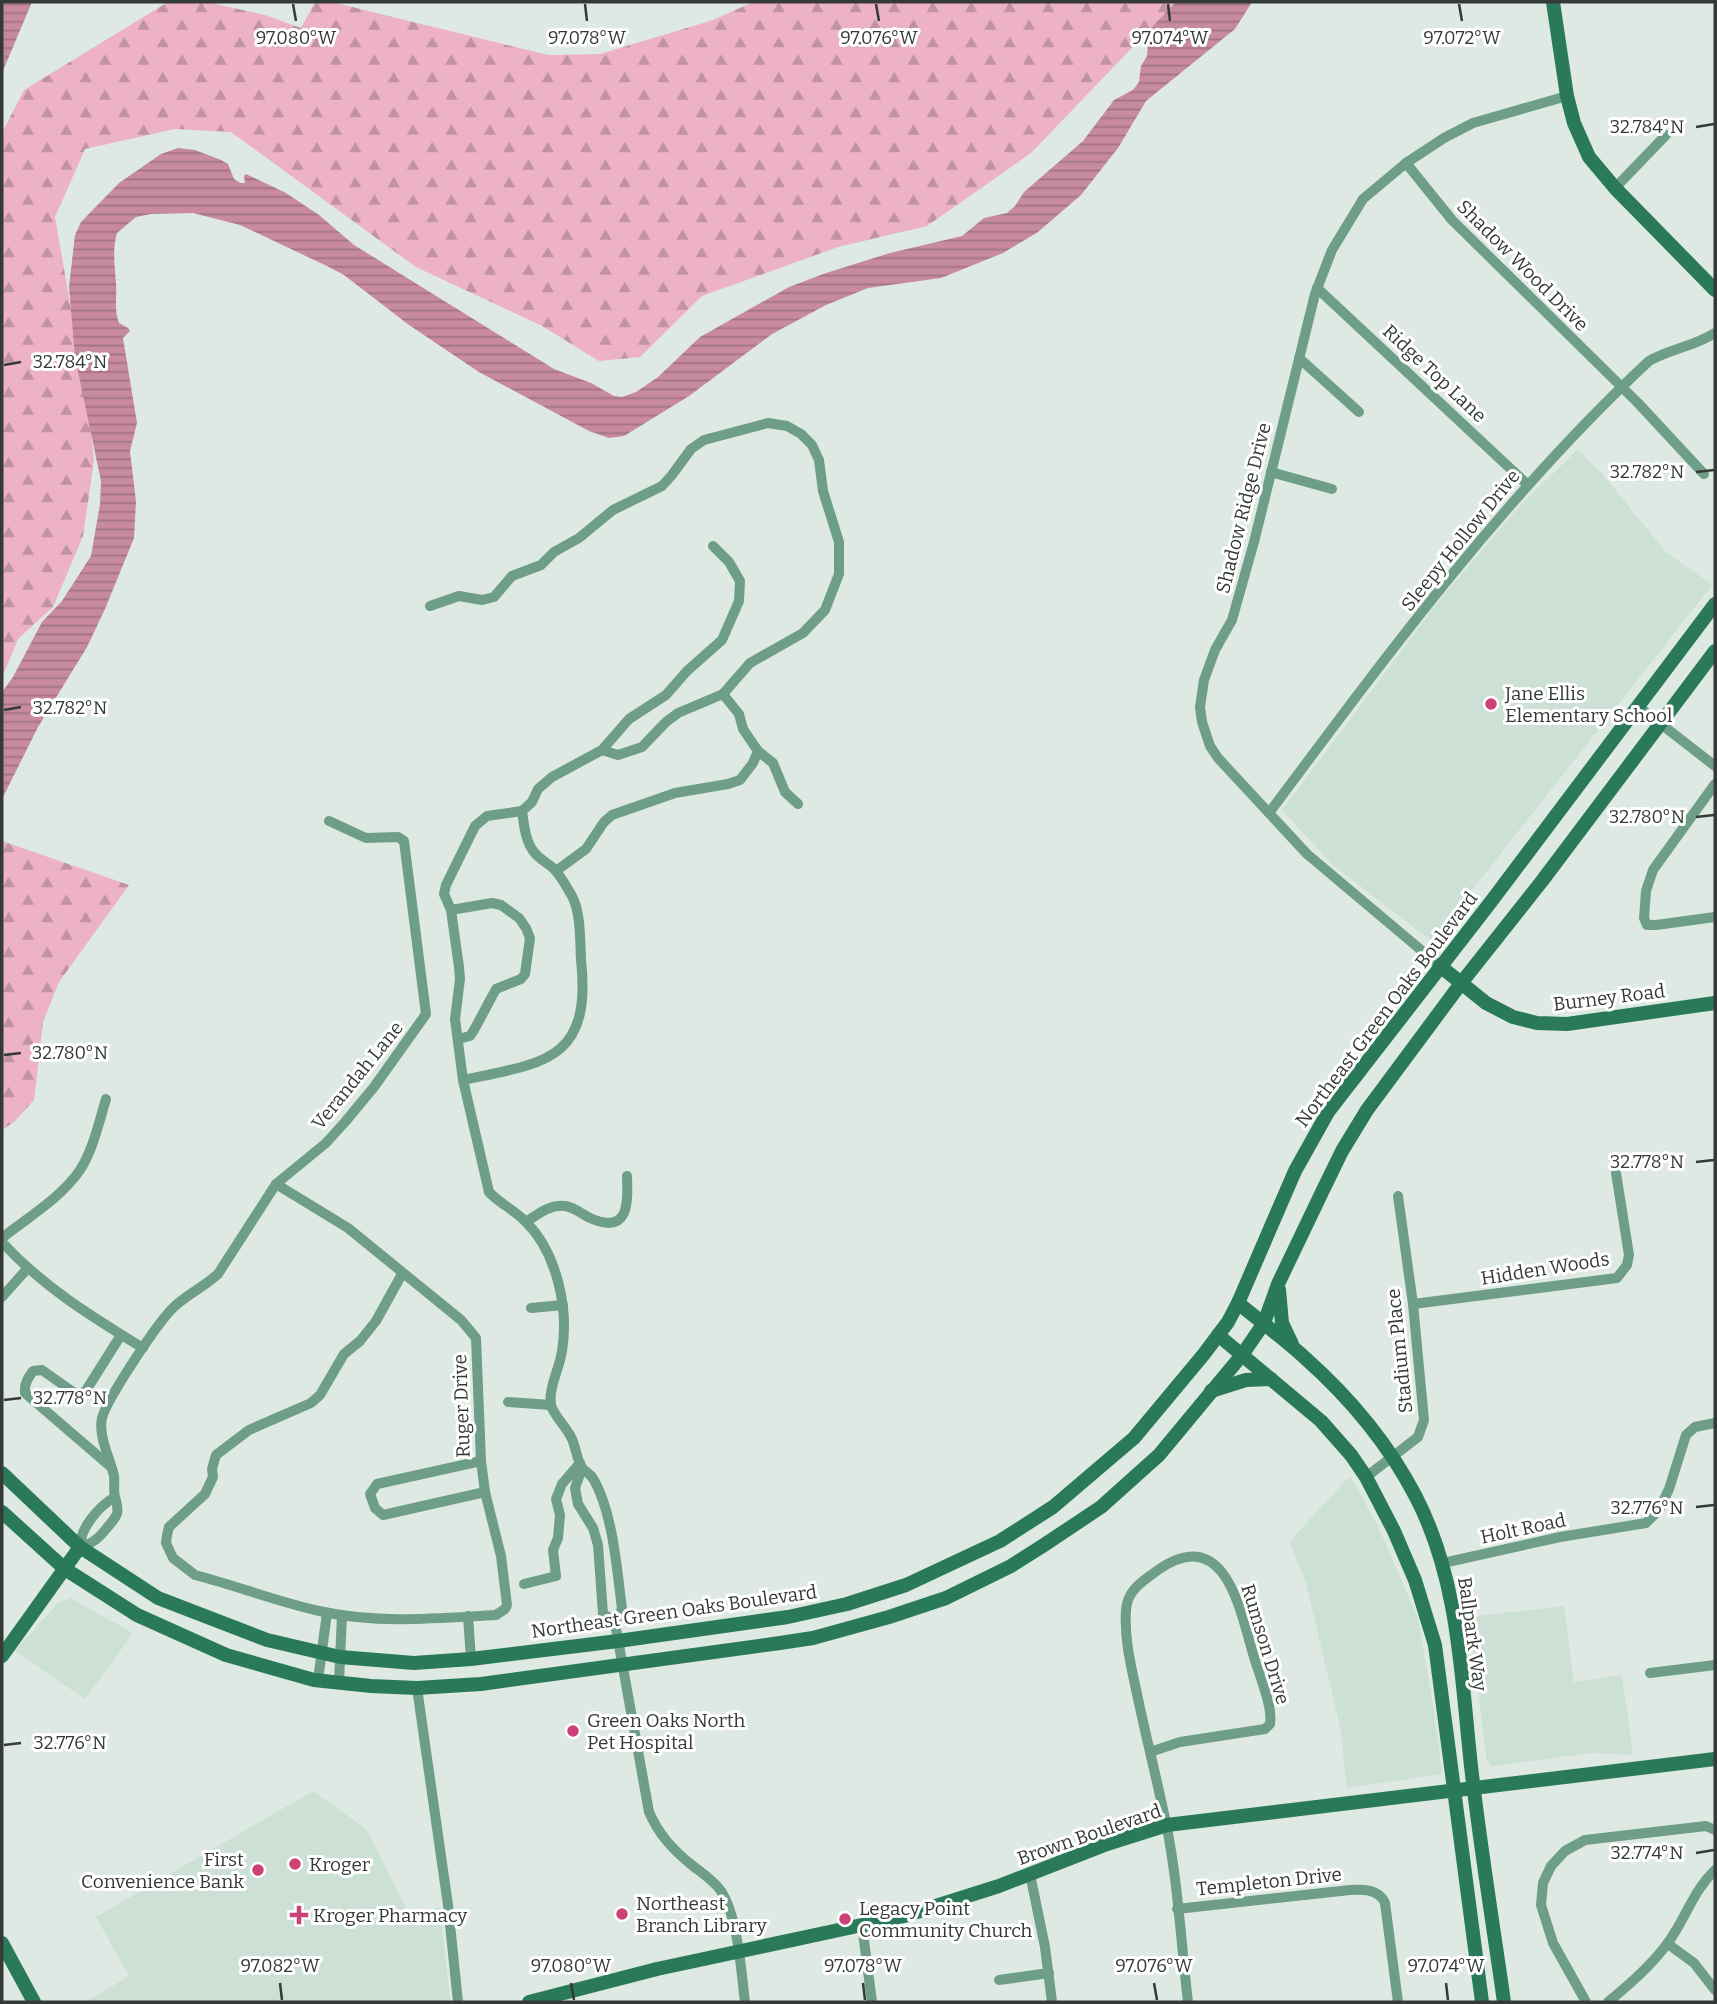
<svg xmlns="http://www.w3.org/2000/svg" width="1717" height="2004" font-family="Bitter,serif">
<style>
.built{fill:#cce0d6}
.forest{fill:url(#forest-firs)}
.water{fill:url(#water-rules)}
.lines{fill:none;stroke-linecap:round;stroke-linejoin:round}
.street{stroke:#6e9e87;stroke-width:10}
.secondary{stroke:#2a7a5a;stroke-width:14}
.ticks{fill:none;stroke:#353937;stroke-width:2.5}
.poi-dot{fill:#cc4278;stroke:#fff;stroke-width:2.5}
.labels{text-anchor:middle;stroke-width:6;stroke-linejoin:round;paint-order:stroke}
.street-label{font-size:19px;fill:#353937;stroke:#fff}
.poi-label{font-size:19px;fill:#353937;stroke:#fff;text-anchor:start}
.ticks-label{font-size:18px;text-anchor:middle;fill:#353937;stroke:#fff;stroke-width:6;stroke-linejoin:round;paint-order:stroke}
</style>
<defs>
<pattern id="forest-firs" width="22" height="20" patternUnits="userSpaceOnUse" patternTransform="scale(1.75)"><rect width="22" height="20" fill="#edb2c3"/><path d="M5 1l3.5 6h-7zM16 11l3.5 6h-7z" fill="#c1929f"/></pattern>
<pattern id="water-rules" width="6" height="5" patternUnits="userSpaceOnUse" patternTransform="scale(1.75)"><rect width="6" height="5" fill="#c78b9d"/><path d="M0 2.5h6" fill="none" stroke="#a27381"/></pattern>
</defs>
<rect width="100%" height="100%" fill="#dee9e3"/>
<!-- built -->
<g class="built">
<path d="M1578,449L1604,476L1666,552L1712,585L1432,941L1334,866L1282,810L1442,597L1518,508Z"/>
<path d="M1350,1476L1377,1524L1418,1619L1434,1711L1442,1774L1347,1788L1340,1726L1305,1580L1289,1542Z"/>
<path d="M70,1598L133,1633L85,1699L15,1651L58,1603Z"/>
<path d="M1564,1606L1574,1682L1622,1675L1633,1755L1591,1753L1492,1766L1487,1761L1469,1617Z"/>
<path d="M313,1791L366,1829L409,1914L440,1907L450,2001L86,2002L129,1976L96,1917Z"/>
</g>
<!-- forest -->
<g class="forest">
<path d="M168,2H207L265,15L301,28L315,2H332L548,55L600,54L713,20L753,2H1176L1031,153L927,226L838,247L702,296L640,357L599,361L542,326L416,267L231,132L175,129L85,149L55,217L88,407L94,461L83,536L53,607L18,639L2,678V133L24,90Z"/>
<path d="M2,841L129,885L59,982L43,1022L34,1100L14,1122L2,1130Z"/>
</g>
<!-- water -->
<g class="water">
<path d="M2,2H32L2,73Z"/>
<path d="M1176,2H1252L1235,29L1146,101L1118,148L1081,195L1038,232L1003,253L941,278L868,288L826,305L772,334L689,396L624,436L609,438L589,431L479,372L409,325L344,275L327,266L240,225L193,213L151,214L136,217L117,233C112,250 115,266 116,284C117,297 114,310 119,323L128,328L130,331L123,338L137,423L130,451L136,502L134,538L105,609L87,647L38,727L2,799V692L13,677L42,622L62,601L91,556L100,504L101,481L75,357L69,287L75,235L81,222L119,183L161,154L178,148L195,150L221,160L228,164L234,179L240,183H245L244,176L246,174L286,193L319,215L354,245L554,369L591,383L614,396L622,397L636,392L658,377L700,337L789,287L826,273L890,253L962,236L984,218L1007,213L1015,206L1024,192L1083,141L1114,100L1133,90L1139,82L1141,66L1147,56L1149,30Z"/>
</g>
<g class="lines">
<!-- street -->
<g class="street">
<path d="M1406,163L1452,220L1638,403L1704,474"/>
<path d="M1615,188L1666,135"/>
<path d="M1317,288L1528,485"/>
<path d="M1299,358L1359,412"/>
<path d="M1271,472L1332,489"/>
<path d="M713,546L729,562L740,581L739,601L722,640L687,671L666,695L629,719L602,750L552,777L538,789L532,802L522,811L487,816L475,826L446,885L444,894L451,910L459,967L460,979L455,1019L463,1080L489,1192C500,1204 515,1210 526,1222C557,1253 569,1309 562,1351C560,1368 546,1392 552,1408C557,1419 567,1428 572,1439C576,1448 577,1462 583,1469C587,1473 591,1474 594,1480C613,1514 617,1570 622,1609L615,1623L649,1812C659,1835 673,1850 693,1866C702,1873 714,1881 721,1891C738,1917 741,1971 745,2002"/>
<path d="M430,606L459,596L482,600L494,597L512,576L541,565L554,552L579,538L613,510L662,486L672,475L691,449L704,440L768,423L787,426L801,434L812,445L819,460L823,491L839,542V574L825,610L803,633L750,663L723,694L678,713L666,722L642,747L618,755L602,750"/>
<path d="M723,694L739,714L743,729L758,751L773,763L785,792L798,804"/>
<path d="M1639,707L1715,766"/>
<path d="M1715,784L1653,870L1646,891L1644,918L1647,925H1656L1715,917"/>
<path d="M1269,813C1386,656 1505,495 1649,361C1670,349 1695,346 1715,333"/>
<path d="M556,871L586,849L604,822L612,815L675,793L728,784L740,780L753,763L758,751"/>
<path d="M451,910L492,903L501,905L519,918L526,928L530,938L525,974L521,979L496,989L474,1030L470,1036L458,1039"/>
<path d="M1440,966L1307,854L1218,758L1210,746L1202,722L1200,707L1204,680L1215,650L1232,620L1254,542L1315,294L1332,250L1363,199L1406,163L1444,138L1473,123L1567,96"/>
<path d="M463,1080C544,1063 592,1061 581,960C580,941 581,913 572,896C567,888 561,876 554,869C548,863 539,859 534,852C525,841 524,824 522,811"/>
<path d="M276,1184L348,1228L461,1320L476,1338L481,1461L485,1492L501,1556L507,1605L505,1609L496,1615C439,1618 380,1624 324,1612C280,1603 238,1586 195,1575L173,1558L166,1543L167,1535L169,1527L205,1494L213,1477L212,1469L216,1455L249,1430L311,1403L320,1395L344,1354L360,1341L376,1321L402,1274"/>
<path d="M526,1222C538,1214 550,1204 565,1206C574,1207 582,1214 590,1218C629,1235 628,1204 627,1176"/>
<path d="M2,1238C27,1218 61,1198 80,1170C93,1150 99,1122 106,1099"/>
<path d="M2,1242C42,1286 92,1317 143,1348"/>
<path d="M2,1297L27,1269"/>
<path d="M1413,1304L1617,1278L1627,1265L1629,1255L1616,1173"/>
<path d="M531,1308L563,1305"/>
<path d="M508,1402L551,1405"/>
<path d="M481,1461L377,1484L370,1494L375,1508L383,1515L485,1492"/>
<path d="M111,1467L25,1393C24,1384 28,1378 33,1371L42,1370L76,1394L85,1392L121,1335"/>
<path d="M582,1468L575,1488L578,1504L593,1528L598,1545L603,1614L615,1621"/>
<path d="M1366,1477L1418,1437L1424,1420L1413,1304L1398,1196"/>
<path d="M115,1497C99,1506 80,1528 80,1547C93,1543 98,1539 106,1529C118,1515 120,1514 115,1497C113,1490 115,1482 114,1476C110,1458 98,1436 102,1418C107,1399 159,1320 175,1306C188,1294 205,1286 218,1274L276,1184L326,1143L345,1122L374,1087L426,1014L404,841L398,837L366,838L329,821"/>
<path d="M1443,1563L1560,1537L1646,1523L1659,1510L1669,1489L1686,1435L1695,1427L1715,1423"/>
<path d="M524,1584L556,1576L553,1550L558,1538L560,1515L556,1499L562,1484L580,1463"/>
<path d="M468,1616L471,1659"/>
<path d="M1650,1673L1715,1665"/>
<path d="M318,1680L327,1613"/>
<path d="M339,1682L342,1615"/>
<path d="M417,1688L448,1905L458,2002"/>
<path d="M1150,1752L1180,1742L1265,1729L1270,1724C1273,1706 1259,1675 1254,1657C1240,1611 1226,1523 1158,1570C1143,1581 1127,1590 1126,1610C1124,1638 1131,1666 1137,1694C1146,1737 1157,1780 1166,1823C1178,1882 1181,1943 1188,2002"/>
<path d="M1030,1874L1045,1947L1052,2002"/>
<path d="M1177,1909L1350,1890C1363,1889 1379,1889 1385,1903L1398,2002"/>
<path d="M862,1925L872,2002"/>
<path d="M1668,1944L1694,1963L1715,1990"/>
<path d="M999,1980L1049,1973"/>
<path d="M1586,2002L1553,1943L1541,1905L1543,1883L1551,1866L1565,1851L1585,1840L1706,1826L1715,1830"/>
<path d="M1608,2002C1629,1985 1651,1966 1667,1944C1686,1919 1692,1892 1715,1870"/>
</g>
<!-- secondary -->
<g class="secondary">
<path d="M1553,2L1567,96L1574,123L1589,157L1615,188L1715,290"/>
<path d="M1440,966L1486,1003L1513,1017L1537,1023L1567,1024L1715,1003"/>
<path d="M1279,1290L1282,1323L1292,1344"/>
<path d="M1238,1303C1260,1321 1283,1338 1304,1357C1348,1396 1389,1445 1416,1497C1459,1580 1461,1675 1471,1766C1480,1845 1493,1924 1504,2002"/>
<path d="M1218,1335L1321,1421L1351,1455L1366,1477L1394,1531L1415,1580L1435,1645L1482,2002"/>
<path d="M1211,1391L1246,1380L1271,1379"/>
<path d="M2,1473L80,1547L158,1598L267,1640L340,1657L414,1663L471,1659L618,1641L788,1617L847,1604L906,1585L1000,1541L1053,1507L1134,1438L1204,1354L1228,1322L1238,1303L1295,1171L1328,1112L1490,903L1715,604"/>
<path d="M2,1512L65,1569L137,1615L226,1655L314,1680L371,1686L417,1688L481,1684L780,1643L813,1638L889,1617L946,1598L1011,1566L1044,1545L1101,1507L1159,1455L1242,1355L1264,1323L1278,1284L1323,1190L1342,1151L1367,1110L1462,982L1542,881L1715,651"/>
<path d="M2,1656L80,1547"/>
<path d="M2,1943L34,2002"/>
<path d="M529,2002L657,1969L904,1916L999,1886L1107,1844L1167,1825L1715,1759"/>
</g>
</g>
<!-- ticks -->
<path class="ticks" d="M293,4L296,21M585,4L587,21M876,4L879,21M1168,4L1170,21M1459,4L1462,21M1696,127L1714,124M4,365L21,362M1696,472L1714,470M4,710L21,707M1696,817L1714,815M4,1055L21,1053M1696,1162L1714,1160M4,1400L21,1398M1696,1507L1714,1505M4,1745L21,1743M1696,1853L1714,1850M280,1983L282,2000M571,1983L574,2000M863,1983L865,2000M1154,1983L1157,2000M1446,1983L1448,2000"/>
<!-- markers -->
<g class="poi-dot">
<circle cx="1491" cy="704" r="7"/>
<circle cx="573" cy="1731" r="7"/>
<circle cx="295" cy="1864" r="7"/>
<circle cx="258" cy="1870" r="7"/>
<circle cx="622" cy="1914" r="7"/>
<path d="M295.5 1904.5h7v7h7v7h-7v7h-7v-7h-7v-7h7z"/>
<circle cx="845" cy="1919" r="7"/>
</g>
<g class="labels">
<!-- street labels -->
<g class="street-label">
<text transform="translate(1523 265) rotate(45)" y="7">Shadow Wood Drive</text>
<text transform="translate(1435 373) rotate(43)" y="7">Ridge Top Lane</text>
<text transform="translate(1243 508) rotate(-76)" y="7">Shadow Ridge Drive</text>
<text transform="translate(1460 540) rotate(-51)" y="7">Sleepy Hollow Drive</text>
<text transform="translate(1609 997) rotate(-7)" y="7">Burney Road</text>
<text transform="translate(1386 1009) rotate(-53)" y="7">Northeast Green Oaks Boulevard</text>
<text transform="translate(357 1075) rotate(-51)" y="7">Verandah Lane</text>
<text transform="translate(1545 1268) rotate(-9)" y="7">Hidden Woods</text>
<text transform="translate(1399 1351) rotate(-96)" y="7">Stadium Place</text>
<text transform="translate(461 1406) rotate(-92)" y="7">Ruger Drive</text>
<text transform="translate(1523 1528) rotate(-12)" y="7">Holt Road</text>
<text transform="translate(674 1611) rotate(-8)" y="7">Northeast Green Oaks Boulevard</text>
<text transform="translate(1473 1634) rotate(82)" y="7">Ballpark Way</text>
<text transform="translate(1266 1644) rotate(73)" y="7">Rumson Drive</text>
<text transform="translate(1089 1834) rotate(-19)" y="7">Brown Boulevard</text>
<text transform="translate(1269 1881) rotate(-6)" y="7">Templeton Drive</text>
</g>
<!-- poi labels -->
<g class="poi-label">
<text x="1505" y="700">Jane Ellis<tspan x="1505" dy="22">Elementary School</tspan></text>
<text x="587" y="1727">Green Oaks North<tspan x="587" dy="22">Pet Hospital</tspan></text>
<text x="244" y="1866" text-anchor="end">First<tspan x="244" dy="22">Convenience Bank</tspan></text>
<text x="309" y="1871">Kroger</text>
<text x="636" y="1910">Northeast<tspan x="636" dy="22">Branch Library</tspan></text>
<text x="859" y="1915">Legacy Point<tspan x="859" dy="22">Community Church</tspan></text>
<text x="313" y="1922">Kroger Pharmacy</text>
</g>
</g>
<g class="ticks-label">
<text x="296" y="44">97.080°W</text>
<text x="587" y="44">97.078°W</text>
<text x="879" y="44">97.076°W</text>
<text x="1170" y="44">97.074°W</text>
<text x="1462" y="44">97.072°W</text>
<text x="1647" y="133">32.784°N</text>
<text x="70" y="368">32.784°N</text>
<text x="1647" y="478">32.782°N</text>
<text x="70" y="714">32.782°N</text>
<text x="1647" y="823">32.780°N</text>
<text x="70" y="1059">32.780°N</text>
<text x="1647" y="1168">32.778°N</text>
<text x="70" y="1404">32.778°N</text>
<text x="1647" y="1514">32.776°N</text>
<text x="70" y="1749">32.776°N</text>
<text x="1647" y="1859">32.774°N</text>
<text x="280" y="1972">97.082°W</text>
<text x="571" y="1972">97.080°W</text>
<text x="863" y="1972">97.078°W</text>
<text x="1154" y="1972">97.076°W</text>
<text x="1446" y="1972">97.074°W</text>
</g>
<!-- border -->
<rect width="1717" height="2004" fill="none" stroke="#353937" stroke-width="7"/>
</svg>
